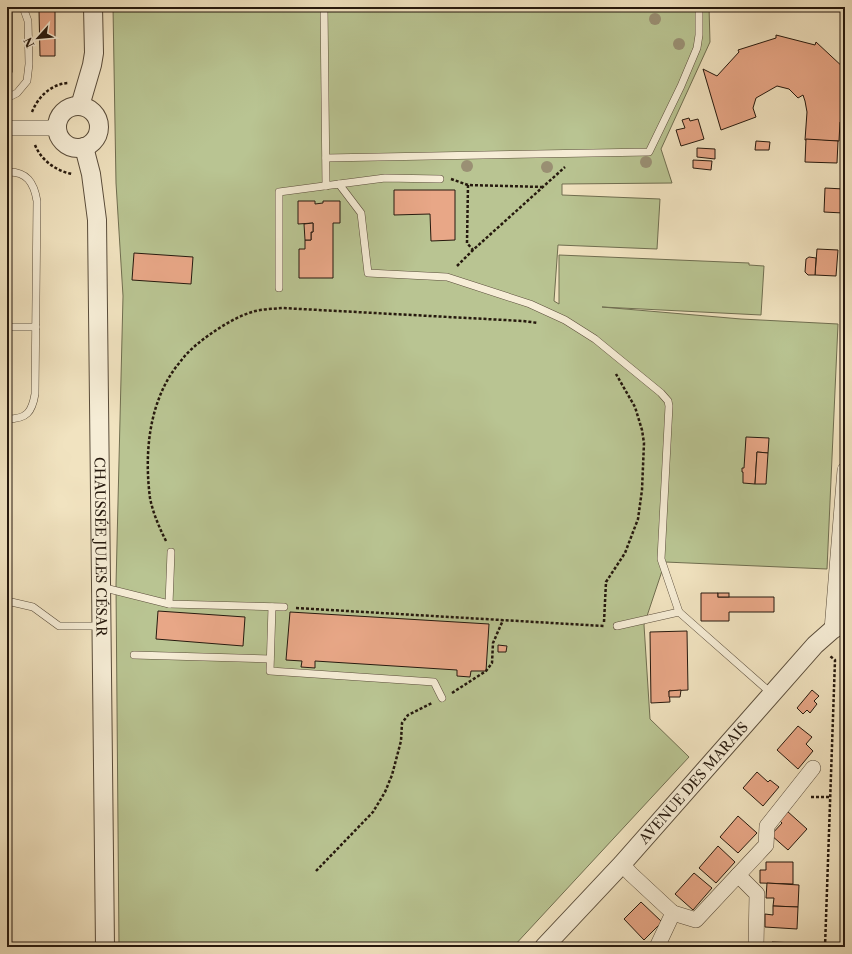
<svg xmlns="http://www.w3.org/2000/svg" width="852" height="954" font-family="'Libre Caslon Text',serif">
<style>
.green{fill:#b9c492;stroke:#706e50}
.building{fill:#e8a787;stroke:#26190e}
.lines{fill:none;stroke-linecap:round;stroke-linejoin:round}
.service-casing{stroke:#594c3a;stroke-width:8}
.minor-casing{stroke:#594c3a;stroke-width:16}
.tertiary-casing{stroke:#594c3a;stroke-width:20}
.path{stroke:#26190e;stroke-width:2.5;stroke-dasharray:3 2;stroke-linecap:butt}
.service{stroke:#f6edd6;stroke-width:7}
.minor{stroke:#f6edd6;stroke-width:15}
.tertiary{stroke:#f6edd6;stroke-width:18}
.tree{fill:#9a9074}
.labels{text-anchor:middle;stroke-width:3.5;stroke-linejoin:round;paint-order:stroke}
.street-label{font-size:14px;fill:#26190e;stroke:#f6edd6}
</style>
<rect width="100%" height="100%" fill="#f1e3c0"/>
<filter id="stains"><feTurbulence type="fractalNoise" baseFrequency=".005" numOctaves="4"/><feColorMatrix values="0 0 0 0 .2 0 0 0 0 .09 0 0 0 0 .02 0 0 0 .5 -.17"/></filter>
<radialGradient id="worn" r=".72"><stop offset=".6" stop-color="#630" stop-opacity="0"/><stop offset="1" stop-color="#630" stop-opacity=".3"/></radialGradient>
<!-- green -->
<path class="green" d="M113,7H709L710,42L661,149L672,183L562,184V195L660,199L657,249L558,245L554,301L559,304V255L749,263V265L764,266L761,315L602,307L741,319L838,324L827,569L665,562L644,625L650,719L689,757L513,947H119L116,585L123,296L116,183Z"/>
<!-- building -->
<g class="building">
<rect x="7" y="7" width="5" height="65"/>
<path d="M39,10H55V56H40Z"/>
<path d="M776,35L815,45L816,42L845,69V82L843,83L845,88V122H840L839,141L805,140L807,112L805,101L803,95L798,98L789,89L777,86L756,98L753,108L756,117L721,130L703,69L717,76L739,52L738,50L776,38Z"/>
<path d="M689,118L690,121L698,119L704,139L681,146L676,130L685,128L682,120Z"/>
<path d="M806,139L838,141L837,163L805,162Z"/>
<path d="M756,141L770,142L769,150H755Z"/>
<path d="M697,148L715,149V159L697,157Z"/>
<path d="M693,160L712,161L711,170L693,168Z"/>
<path d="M825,188L844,189L843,213L824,212Z"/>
<path d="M394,190H455V240L431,241L430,214L394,215Z"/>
<path d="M298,201H315V204L323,203V201H340V223H333V278H299V249H305V240H311V232H313V223L298,224Z"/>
<path d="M7,204L8,318H7Z"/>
<path d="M313,223V232H311V240H305L304,224Z"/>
<path d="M817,249L838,250L836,276L815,275Z"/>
<path d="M134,253L193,257L191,284L132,280Z"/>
<path d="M809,257L816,258L815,275H808L805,272L806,259Z"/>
<path d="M7,341H8L9,409H7Z"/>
<path d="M746,437L769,438L768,453L757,452L755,484L743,483V472H742V468H744Z"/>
<path d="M757,452L768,453L766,484H755Z"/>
<path d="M701,593H718V597H774V612H729V621H701Z"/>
<rect x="718" y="593" width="11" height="4"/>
<path d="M158,611L245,617L243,646L156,639Z"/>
<path d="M290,612L489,624L486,671H471L470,677L457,676V670L315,661V668L301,667L302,661L286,660Z"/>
<path d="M687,631L688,690L669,691L670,702L651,703L650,632Z"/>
<path d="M498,645L507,646L506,652H498Z"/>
<path d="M681,690L680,697H669V691Z"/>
<path d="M812,690L819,696L814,701L817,704L810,713L807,710L803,714L797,708Z"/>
<path d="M798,726L812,737L806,744L813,751L798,769L777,750Z"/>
<path d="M757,772L768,782L770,780L779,787L763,806L743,788Z"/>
<path d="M787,811L807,829L788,850L771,835L782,823L779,820Z"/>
<path d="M738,816L757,833L738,853L720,837Z"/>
<path d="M718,846L735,862L716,883L699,868Z"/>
<path d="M766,862H793V884L760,883V870H766Z"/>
<path d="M694,873L712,888L693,910L675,894Z"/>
<path d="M767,883L799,885L798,907L773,906L774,898H766Z"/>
<path d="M641,902L662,922L644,940L624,919Z"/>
<path d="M773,906L798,907L797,929L765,927V914L773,915Z"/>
<path d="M772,942L797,943V947H772Z"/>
</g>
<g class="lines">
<defs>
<g id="service">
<path d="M324,7L326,186"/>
<path d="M7,98L17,93L27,81L29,64L28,21L23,7"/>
<path d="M326,158L649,152L681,86L697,48L699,35V7"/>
<path d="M7,172C27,171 34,183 37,201L35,394C32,412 27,419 7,419"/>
<path d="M339,184L385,178L440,179"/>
<path d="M279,288V192L339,184L361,213L368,273L447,277L530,304L565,320L595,339L661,393L668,401L669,406L661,559L679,612"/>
<path d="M7,327H36"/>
<path d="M101,587L169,604L284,607"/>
<path d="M7,601L33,607L59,626H101"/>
<path d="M169,604L171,552"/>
<path d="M272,607L270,671L434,682L442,698"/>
<path d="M617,626L679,612L772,694"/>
<path d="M134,655L270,659"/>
</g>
<g id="minor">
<path d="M7,128H57"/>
<path d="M832,630L845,470"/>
<path d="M622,864L631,874L673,913"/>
<path d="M738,875L757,894L756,947"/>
<path d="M657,947L673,913L696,920L766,845L767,826L813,768"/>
</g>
<g id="tertiary">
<path d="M80,106L92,65L94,53L93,7"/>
<circle cx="78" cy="127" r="21"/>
<path id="s1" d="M84,147L91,174L97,220L105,947"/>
<path id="s2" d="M544,947L622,864L815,645L832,630L845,622"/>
</g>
</defs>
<!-- service casing -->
<use href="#service" class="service-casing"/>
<!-- minor casing -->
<use href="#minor" class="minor-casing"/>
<!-- tertiary casing -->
<use href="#tertiary" class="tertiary-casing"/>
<!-- path -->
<g class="path">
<path d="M32,112C38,97 51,84 68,83"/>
<path d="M35,145C41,160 56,171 72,174"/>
<path d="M451,179L468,185L544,187"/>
<path d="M468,185L467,243L473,250"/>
<path d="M457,266L473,250L565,167"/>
<path d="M166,541C159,527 153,513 150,498C144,452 149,399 180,362C188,351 198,343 209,335C222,326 236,317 252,312C261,309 272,309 282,308L523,321L538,323"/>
<path d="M296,608L604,626"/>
<path d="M604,622L606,582L625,553L638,519L642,490L644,443L642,430L635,407L616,374"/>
<path d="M452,693L486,671L492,663L493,643L503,620"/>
<path d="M811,797H831"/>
<path d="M316,871L373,812L385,792L392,775L401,741L402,723L408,715L432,703"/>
<path d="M825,947L835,660L830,656"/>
</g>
<!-- service -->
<use href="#service" class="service"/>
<!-- minor -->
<use href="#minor" class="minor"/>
<!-- tertiary -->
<use href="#tertiary" class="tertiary"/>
</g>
<!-- trees -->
<g class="tree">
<circle cx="655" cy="19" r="6"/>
<circle cx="679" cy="44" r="6"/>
<circle cx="646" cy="162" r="6"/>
<circle cx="467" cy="166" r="6"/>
<circle cx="547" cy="167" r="6"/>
</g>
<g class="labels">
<!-- street labels -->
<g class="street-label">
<text dy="5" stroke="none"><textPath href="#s1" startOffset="401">CHAUSSÉE JULES CÉSAR</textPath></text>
<text dy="5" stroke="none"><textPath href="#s2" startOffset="222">AVENUE DES MARAIS</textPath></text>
</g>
</g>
<!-- margin -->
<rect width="852" height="954" fill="none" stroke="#f1e3c0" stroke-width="24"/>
<rect x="8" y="8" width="836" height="938" fill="none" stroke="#26190e" stroke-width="2"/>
<rect x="12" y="12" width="828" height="930" fill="none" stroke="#26190e"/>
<!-- north arrow -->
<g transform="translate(38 38) rotate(243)" stroke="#f6edd6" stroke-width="3" paint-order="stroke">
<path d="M0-3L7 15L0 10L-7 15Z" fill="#26190e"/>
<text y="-6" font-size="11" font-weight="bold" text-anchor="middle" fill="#26190e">N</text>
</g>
<rect width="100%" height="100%" filter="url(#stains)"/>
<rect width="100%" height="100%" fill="url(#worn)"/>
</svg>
